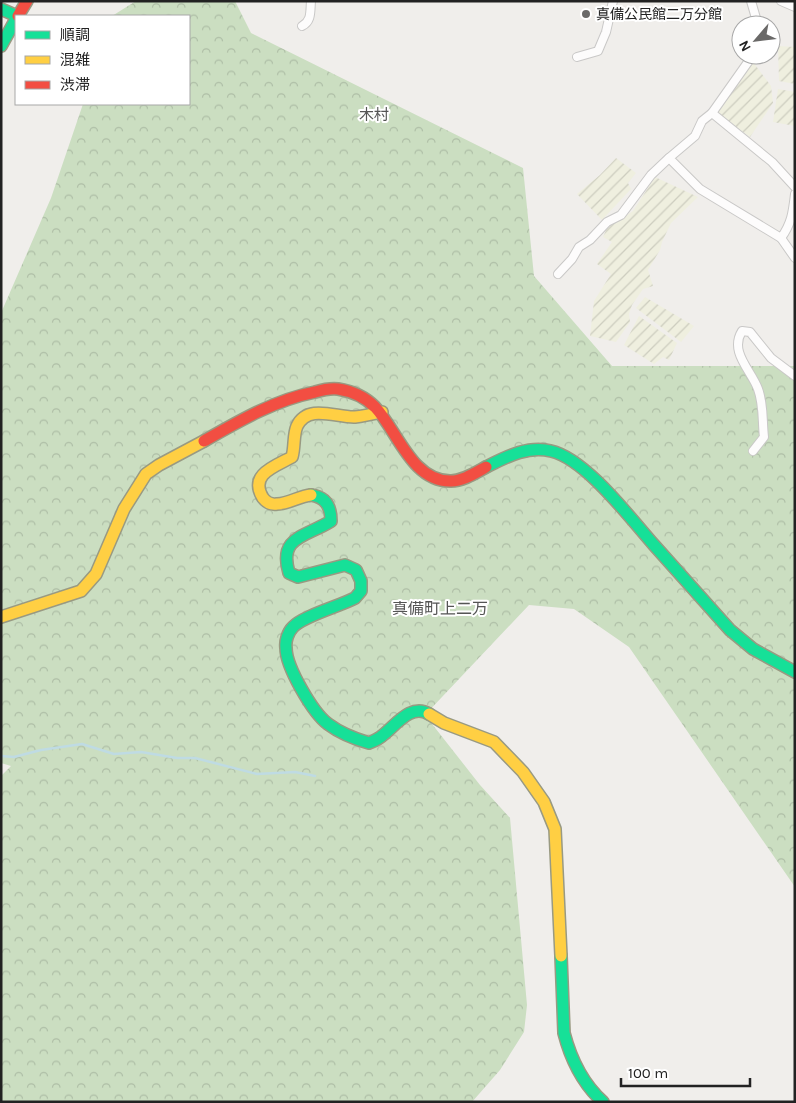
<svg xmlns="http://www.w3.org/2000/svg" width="796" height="1103" font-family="Karla,'Noto Sans JP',sans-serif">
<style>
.farmland{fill:url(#farmland-furrows)}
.forest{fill:url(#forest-crowns)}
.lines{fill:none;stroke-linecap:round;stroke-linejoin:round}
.stream{stroke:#bfdbe3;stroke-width:2.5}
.street-casing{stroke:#c9c8c7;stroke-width:10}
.fast-casing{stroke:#999a82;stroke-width:14}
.slow-casing{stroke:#999a82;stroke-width:14}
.jam-casing{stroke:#999a82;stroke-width:14}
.street{stroke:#fdfcfc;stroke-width:8}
.fast{stroke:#16e098;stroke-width:11}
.slow{stroke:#ffcf43;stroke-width:11}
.jam{stroke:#f24e42;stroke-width:11}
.poi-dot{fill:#6a6968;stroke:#fff;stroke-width:2}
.labels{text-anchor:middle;stroke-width:4;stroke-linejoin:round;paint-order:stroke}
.poi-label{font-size:14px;fill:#222;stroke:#fff;text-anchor:start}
.neighbourhood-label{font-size:15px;fill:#555;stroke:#fff}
.quarter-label{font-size:16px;fill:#555;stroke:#fff}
</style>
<defs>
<pattern id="farmland-furrows" width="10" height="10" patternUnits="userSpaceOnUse" patternTransform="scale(1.25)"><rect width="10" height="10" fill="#efefdf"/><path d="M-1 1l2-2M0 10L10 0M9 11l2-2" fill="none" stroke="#cdcdbf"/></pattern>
<pattern id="forest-crowns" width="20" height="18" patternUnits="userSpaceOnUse" patternTransform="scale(1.25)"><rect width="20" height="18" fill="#cbdec1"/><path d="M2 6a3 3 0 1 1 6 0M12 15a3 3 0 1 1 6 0" fill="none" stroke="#aebea6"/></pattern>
</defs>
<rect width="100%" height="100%" fill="#f0eeeb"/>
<!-- farmland -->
<g class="farmland">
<path d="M778,46L795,47V84L779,81Z"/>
<path d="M753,62L771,86L773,103L750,137L717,113Z"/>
<path d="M778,89L795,92V126L773,122Z"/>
<path d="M616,158L636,173L628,183L631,189L602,220L577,194L600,175Z"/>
<path d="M655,177L698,197L671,223L662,242L660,250L648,270L653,286L643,289L632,305L629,314L630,322L616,342L590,336L594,301L611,274L597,264L612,242L603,237L607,228L633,211Z"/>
<path d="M645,297L694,326L681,342L636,308Z"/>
<path d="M639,316L677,343L669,360L663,357L654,364L624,345Z"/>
</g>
<!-- forest -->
<path class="forest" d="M136,1H235L251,33L523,168L534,276L612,366H795V887L629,647L574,609L529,605L425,715L480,785L510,818L527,1005L524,1032L500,1070L472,1102H1V776L11,766L1,763V313L51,198L83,104H189V16H112Z"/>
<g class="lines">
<!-- stream -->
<path class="stream" d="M1,756L14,757L41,750L82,744L114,754L141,752L177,758H195L257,774L295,772L315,776"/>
<defs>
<g id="street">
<path d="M751,1L758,25"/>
<path d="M781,1L795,7"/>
<path d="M302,26C312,21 310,11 311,1"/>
<path d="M753,55L712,113L702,121L695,136L669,158L700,189L781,238C792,223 793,211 795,194"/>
<path d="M577,57L598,51L606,32L613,1"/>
<path d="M712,113L772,162L795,187"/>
<path d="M781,238L795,258"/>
<path d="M558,274L572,259L579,247L590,240L607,222L621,215L651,175L669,158"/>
<path d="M753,451L764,437C762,421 764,405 758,389C751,370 729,352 742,331L750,332L771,358L795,376"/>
</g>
<g id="fast">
<path d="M1,9L17,16"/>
<path d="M1,46L16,19"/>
<path d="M486,467C506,457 528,445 551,451C586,459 630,518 654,545C679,573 705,602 730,630L753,649L795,672"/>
<path d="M311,495C326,497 331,507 331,521C306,537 278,536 289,573L298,577L345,565L356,570L361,581V591L355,598C340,606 303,616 293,627C288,632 285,641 286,648C286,667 313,713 328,724C340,733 355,739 369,743C374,741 379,739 383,735C396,725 411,703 429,714"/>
<path d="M561,956L564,1033C571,1060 582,1083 603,1102"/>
</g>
<g id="slow">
<path d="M311,495C299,496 289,504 277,504C271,505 267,503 263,498C248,474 276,466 292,457C295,447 293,435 297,426C308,403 337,418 355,417C364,416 373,414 382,412"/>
<path d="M1,617L81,591L96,574L124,509L146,474L159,465L204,441"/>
<path d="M429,714L444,723L494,742L523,772L544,802L555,829L561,956"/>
</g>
<g id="jam">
<path d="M18,16L27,1"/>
<path d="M204,441C239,421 275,400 315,392C322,390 330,388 338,389C351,391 365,397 375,407C397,430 412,482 451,481C463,481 475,473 486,467"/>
</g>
</defs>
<!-- street casing -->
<use href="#street" class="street-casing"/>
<!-- fast casing -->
<use href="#fast" class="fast-casing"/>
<!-- slow casing -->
<use href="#slow" class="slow-casing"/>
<!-- jam casing -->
<use href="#jam" class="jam-casing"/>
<!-- street -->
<use href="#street" class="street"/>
<!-- fast -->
<use href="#fast" class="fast"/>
<!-- slow -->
<use href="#slow" class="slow"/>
<!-- jam -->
<use href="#jam" class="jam"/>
</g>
<!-- markers -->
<circle class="poi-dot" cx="586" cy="14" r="5"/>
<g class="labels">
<!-- poi labels -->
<g class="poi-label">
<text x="596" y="19">真備公民館二万分館</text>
</g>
<!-- neighbourhood labels -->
<g class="neighbourhood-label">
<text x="374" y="120">木村</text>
</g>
<!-- quarter labels -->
<g class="quarter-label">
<text x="440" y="614">真備町上二万</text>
</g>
</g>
<!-- border -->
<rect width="796" height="1103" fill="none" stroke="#222222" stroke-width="5"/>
<!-- legend -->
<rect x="15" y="15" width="175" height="90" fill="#ffffff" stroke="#a7a7a7"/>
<rect x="25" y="31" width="25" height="8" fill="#16e098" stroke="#a7a7a7"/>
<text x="60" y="40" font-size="15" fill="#222222">順調</text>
<rect x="25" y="56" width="25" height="8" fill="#ffcf43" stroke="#a7a7a7"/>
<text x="60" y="65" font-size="15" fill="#222222">混雑</text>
<rect x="25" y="81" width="25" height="8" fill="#f24e42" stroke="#a7a7a7"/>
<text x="60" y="90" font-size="15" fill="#222222">渋滞</text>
<!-- north arrow -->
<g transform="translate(756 40) rotate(242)"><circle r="24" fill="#ffffff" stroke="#a7a7a7"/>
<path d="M0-4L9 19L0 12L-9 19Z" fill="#6a6968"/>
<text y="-8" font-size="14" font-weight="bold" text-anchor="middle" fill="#222222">N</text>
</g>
<!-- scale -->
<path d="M621 1078v8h129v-8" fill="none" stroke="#222222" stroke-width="2.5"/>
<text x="628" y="1078" font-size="15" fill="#222222" stroke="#ffffff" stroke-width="4" paint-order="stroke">100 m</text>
</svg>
